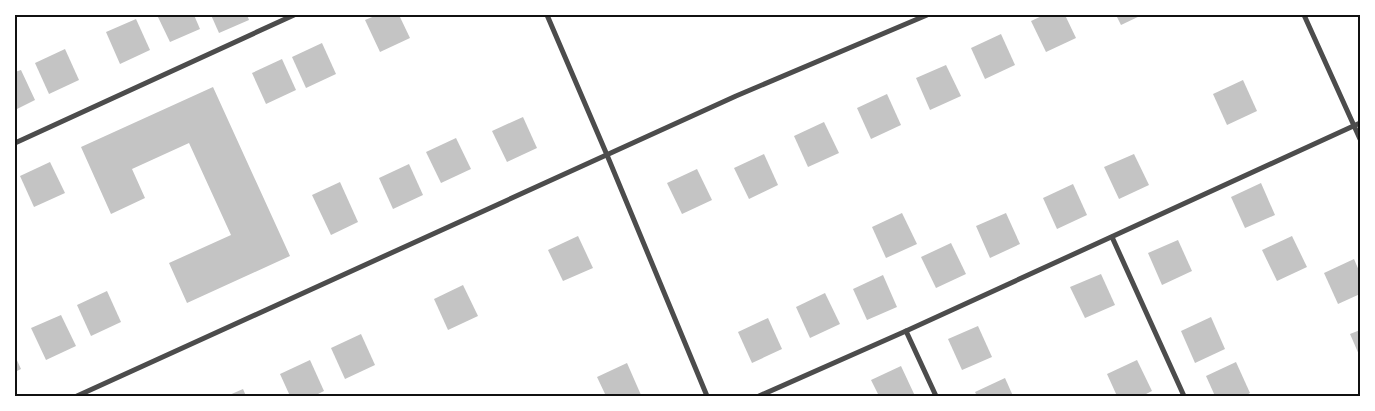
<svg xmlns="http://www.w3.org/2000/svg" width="1375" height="411" font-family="Lato,sans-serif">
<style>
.building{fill:#c4c4c4}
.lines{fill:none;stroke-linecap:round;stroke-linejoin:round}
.minor{stroke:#4c4c4c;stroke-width:5}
.neatline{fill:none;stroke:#111;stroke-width:2}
</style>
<rect width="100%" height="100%" fill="#fff"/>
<!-- building -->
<g class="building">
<path d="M157,15H194L200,29L170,42Z"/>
<path d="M211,15H247L249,20L219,33Z"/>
<path d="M377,15H399L410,38L380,52L365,20Z"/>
<path d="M1044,15H1065L1076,38L1046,52L1031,21Z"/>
<path d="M1116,15H1142L1121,25Z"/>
<path d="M136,19L150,50L120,64L106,32Z"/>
<path d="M1001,34L1015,65L985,79L971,48Z"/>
<path d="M322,43L336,74L306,88L292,57Z"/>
<path d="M65,49L79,80L49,94L35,63Z"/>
<path d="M282,59L296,90L266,104L252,73Z"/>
<path d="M946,65L961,96L930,110L916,78Z"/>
<path d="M21,70L35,100L15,110V72Z"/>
<path d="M1243,80L1257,111L1227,125L1213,94Z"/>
<path d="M213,87L290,256L187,303L169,263L231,235L189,143L132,169L145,198L111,214L81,147Z"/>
<path d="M887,94L901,125L871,139L857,108Z"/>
<path d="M523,117L537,148L507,162L492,131Z"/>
<path d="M824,122L839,153L808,167L794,136Z"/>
<path d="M456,138L471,169L441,183L426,152Z"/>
<path d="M764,154L778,185L749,199L734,168Z"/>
<path d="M1134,154L1149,185L1119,199L1104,167Z"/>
<path d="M50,162L65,193L34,207L20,176Z"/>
<path d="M409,164L423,195L393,209L379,178Z"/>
<path d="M697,169L712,200L682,214L667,183Z"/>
<path d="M340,182L358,222L331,235L312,195Z"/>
<path d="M1261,183L1275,215L1245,228L1231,197Z"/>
<path d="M1073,184L1087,215L1057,229L1043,198Z"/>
<path d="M902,213L917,244L886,258L872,227Z"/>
<path d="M1006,213L1020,244L990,258L976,226Z"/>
<path d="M578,236L593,268L563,281L548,250Z"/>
<path d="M1292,236L1307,267L1277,281L1262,250Z"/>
<path d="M1178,240L1192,271L1162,285L1148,253Z"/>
<path d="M951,243L966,274L936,288L921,257Z"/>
<path d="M1354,259L1360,273V294L1338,304L1324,273Z"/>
<path d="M1101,274L1115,305L1085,318L1070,287Z"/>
<path d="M883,275L897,307L867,320L853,289Z"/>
<path d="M463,285L478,316L448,330L434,299Z"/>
<path d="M107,291L121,322L91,336L77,305Z"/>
<path d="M825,293L840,324L810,338L796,307Z"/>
<path d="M61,315L76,346L46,360L31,328Z"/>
<path d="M1211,317L1225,349L1195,363L1181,331Z"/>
<path d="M768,318L782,349L752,363L738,332Z"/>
<path d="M978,326L992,357L962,370L948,339Z"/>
<path d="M1360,330V357L1350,334Z"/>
<path d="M361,334L375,365L345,379L331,348Z"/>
<path d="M15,356L21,369L15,372Z"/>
<path d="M310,360L324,391L314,396H290L280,374Z"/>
<path d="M1137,360L1152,391L1142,396H1117L1107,374Z"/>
<path d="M1236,362L1250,393L1245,396H1215L1206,376Z"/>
<path d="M627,363L641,395L606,396L597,377Z"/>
<path d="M901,366L915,396H879L871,380Z"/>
<path d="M1005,378L1013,396H977L975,392Z"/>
<path d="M243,389L246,396H227Z"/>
</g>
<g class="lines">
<!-- minor -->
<g class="minor">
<path d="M547,15L607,155L707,396"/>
<path d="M1304,15L1360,139"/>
<path d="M15,143L294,15"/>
<path d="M1112,237L1184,396"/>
<path d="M906,331L936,396"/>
<path d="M77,396L736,96L927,15"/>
<path d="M759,396L906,331L1360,123"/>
</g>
</g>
<!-- border -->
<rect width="1375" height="411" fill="none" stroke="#ffffff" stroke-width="32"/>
<rect x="16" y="16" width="1343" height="379" class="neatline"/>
</svg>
